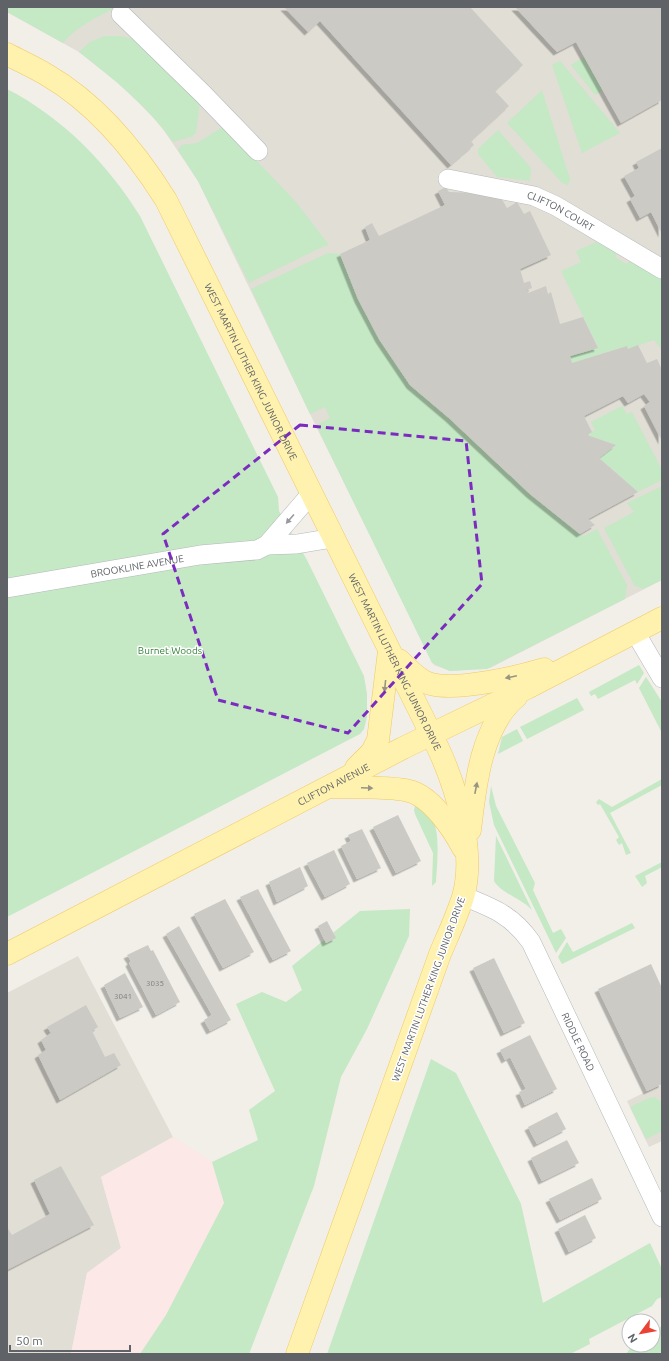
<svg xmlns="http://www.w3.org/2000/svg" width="669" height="1361" font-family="Ubuntu,sans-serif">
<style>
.education{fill:#e1ded6}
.medical{fill:#fce8e6}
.green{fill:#c5e8c5}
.building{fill:#cccac5;filter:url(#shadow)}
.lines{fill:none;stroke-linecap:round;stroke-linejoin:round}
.minor-casing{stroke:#b5b8bc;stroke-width:20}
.major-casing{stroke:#f2c960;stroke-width:23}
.minor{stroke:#fff;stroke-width:19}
.major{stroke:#fff2af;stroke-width:22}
.oneway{fill:#979a9d}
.oneway2{fill:#979581}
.marked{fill:none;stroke:#7b2cbf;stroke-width:3;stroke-dasharray:8 5;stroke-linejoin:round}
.labels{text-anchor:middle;stroke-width:3;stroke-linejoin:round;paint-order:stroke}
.number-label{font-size:8px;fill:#7a7d7f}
.street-label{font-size:10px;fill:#5f6368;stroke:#fff}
.park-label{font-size:10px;fill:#348238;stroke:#fff}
</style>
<defs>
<filter id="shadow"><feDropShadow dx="-3.5" dy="3.5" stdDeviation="0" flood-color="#0004"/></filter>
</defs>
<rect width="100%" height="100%" fill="#f1efe8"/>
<!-- education -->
<g class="education">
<path d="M7,7H662V580L490,668L450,671L434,665L310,414L198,181L159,123L122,86L79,52L7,12Z"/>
<path d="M78,956L173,1137L101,1177L121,1248L87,1273L71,1354H7V993Z"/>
<path d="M662,1084V1141L649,1147L627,1101Z"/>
</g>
<!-- medical -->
<path class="medical" d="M173,1137L212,1162L224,1203L166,1315L140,1354H71L87,1273L121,1248L101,1177Z"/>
<!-- green -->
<g class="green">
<path d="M7,7H116C98,17 77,26 63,43L7,12Z"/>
<path d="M104,36H120L135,39L200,102L196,133L191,137L173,142C147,106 114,79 79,52L90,42Z"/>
<path d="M584,57L603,91L595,95L571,65Z"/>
<path d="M560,61L620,133L582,153L552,65Z"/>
<path d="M7,89C63,118 107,163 140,216L278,497L279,511L307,560L364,676L367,694V717L364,729L360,734L7,917Z"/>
<path d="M542,90L570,179L568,185L562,183L507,123Z"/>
<path d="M224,126L296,202L329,245L320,248L249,283L198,181L178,150L181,145L197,143Z"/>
<path d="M498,130L531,168L530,181L497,177L478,154V149Z"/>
<path d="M596,242L616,252V258L627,264L630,260L662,280V350L654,340L628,349L626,346L572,363L570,356L598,347L561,271L581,262L576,251Z"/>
<path d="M328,253L340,254L379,339L410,385L449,418L530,494L583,536L597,529L627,585L625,599L487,669L450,671L432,663L316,425L330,418L325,407L310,414L251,289Z"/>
<path d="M622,406L627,414L632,412L662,470V480L638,492L599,458L616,445L587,435L595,430L591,422Z"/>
<path d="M662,486V580L643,589L634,585L604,528L634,512L627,503Z"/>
<path d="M639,665L644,673L637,684L635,680L598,699L595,694L591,696L589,692Z"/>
<path d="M646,677L662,702V733L639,688Z"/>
<path d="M577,698L584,710L527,739L520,727Z"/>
<path d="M517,729L523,741L498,754L502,737Z"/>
<path d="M662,779V785L610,813L631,853L626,855L622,843L619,845L616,840L619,837L600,804L598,805L596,802L599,799L612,807Z"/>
<path d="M491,786L496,806L535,883L533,890L553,933L561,929L566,938L556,953L494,825L489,802Z"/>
<path d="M416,802C421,807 427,811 431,817C441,830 437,866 436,882L432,886L433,853L415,814L414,810Z"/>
<path d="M496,836L532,910C521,898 502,894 494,881Z"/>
<path d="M662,862V867L645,876L647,883L642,887L635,876Z"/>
<path d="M410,909L409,936L367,1029L341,1077L314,1186L249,1354H140L166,1315L224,1203L212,1162L258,1140L249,1110L275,1091L236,1004L262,992L286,1002L302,990L292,966L360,911Z"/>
<path d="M632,923L635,928L562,964L558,957L567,942L573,952Z"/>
<path d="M431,1059L456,1073L521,1204L543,1303L650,1243L662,1269V1297L657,1299L652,1306L589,1339L590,1344L570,1354H327Z"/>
<path d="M654,1097L662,1102V1131L646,1139L630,1107L649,1098Z"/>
<path d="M662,1326V1354H626L633,1345H653V1331Z"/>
</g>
<!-- building -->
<g class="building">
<path d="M284,7H470L523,65L495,91L509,106L471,141L474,145L451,165L320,21L308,32Z"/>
<path d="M515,7H662V100L621,123L576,42L557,52Z"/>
<path d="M662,148V234L651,212L640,218L630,199L635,196L624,176L639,168L636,162Z"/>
<path d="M446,187L449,192L477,193L500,196L507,208L517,202L524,214L530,211L551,255L520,269L524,283L530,281L532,288L527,290L528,293L546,286L548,294L551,292L560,324L583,317L598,348L570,356L572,363L627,346L628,349L638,345L647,363L657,359L662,370V441L644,406L650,402L644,394L628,403L623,396L584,416L592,432L587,435L616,445L599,458L638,492L588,519L595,525L580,534L530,494L449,418L410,385L379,339L358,299L340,254L370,240L365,227L372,223L379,236L445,205L438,191Z"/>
<path d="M398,815L421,861L396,873L373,827Z"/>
<path d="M362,829L381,868L357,879L341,846L351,841L348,835Z"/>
<path d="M334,850L350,884L325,897L307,863Z"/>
<path d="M300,867L308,886L277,902L269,882Z"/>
<path d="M258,889L291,951L273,960L240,897Z"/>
<path d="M225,899L254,952L223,968L194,914Z"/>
<path d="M327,921L336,938L326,943L318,926Z"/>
<path d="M179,926L231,1020L210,1031L204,1020L212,1015L166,934Z"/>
<path d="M148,945L151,951L153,950L180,1002L156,1015L129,963L131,961L127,955Z"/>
<path d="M494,958L525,1023L504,1033L473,968Z"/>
<path d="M651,964L662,988V1084L647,1091L598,989Z"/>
<path d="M125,973L143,1007L120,1018L104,985Z"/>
<path d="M86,1005L98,1027L92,1031L105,1057L114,1053L121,1065L60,1100L38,1055L46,1050L41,1040L51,1033L47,1027Z"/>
<path d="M530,1035L557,1089L525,1105L519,1092L526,1089L510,1057L505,1060L500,1050Z"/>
<path d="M557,1112L566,1129L537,1144L528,1127Z"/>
<path d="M567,1140L579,1163L542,1181L531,1158Z"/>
<path d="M61,1166L94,1225L7,1270V1227L12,1235L50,1214L34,1180Z"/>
<path d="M592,1178L602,1199L560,1220L549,1199Z"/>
<path d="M585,1215L596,1238L569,1252L558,1229Z"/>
</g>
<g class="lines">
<defs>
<g id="minor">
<path d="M121,14L203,94L258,151"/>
<path id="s1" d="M448,179L534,196L556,206L662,269"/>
<path d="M267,545L311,494"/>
<path id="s2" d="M7,588L200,555L257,550L267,545L297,544L333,538"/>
<path d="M635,632L662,678"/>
<path id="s3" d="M463,896C493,908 512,915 531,942L662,1217"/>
</g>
<g id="major">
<path id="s4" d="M7,54C20,61 34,67 47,75C97,104 136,152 166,200L438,748C457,789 476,852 463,897C457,916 448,935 440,954L297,1354"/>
<path d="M399,660C408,668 418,681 431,684C458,691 517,677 544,669"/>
<path d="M356,768L372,752L378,740L389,651"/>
<path d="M330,787C352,788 389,786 409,791C431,796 453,829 463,848"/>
<path d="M470,830C475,787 481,726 516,697"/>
<path id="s5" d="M7,954L403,748L527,688L662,618"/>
</g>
</defs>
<!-- minor casing -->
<use href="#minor" class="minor-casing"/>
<!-- major casing -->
<use href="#major" class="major-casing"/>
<!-- minor -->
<use href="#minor" class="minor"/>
<!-- major -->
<use href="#major" class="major"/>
</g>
<!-- one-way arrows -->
<defs><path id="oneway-solid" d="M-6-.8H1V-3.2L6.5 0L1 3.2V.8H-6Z"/></defs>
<use class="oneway" href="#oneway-solid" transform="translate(290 519) rotate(131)"/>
<g class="oneway2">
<use href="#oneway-solid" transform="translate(511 677) rotate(168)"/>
<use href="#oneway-solid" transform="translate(385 686) rotate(96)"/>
<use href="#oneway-solid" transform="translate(367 788) rotate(2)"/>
<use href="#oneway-solid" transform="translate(476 788) rotate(-79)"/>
</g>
<!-- marked area -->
<path class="marked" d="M300,425L466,441L482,584L348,733L218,700L163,534Z"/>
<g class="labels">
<!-- number labels -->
<g class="number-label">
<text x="155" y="986">3035</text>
<text x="123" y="999">3041</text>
</g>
<!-- street labels -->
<g class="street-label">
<text dy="4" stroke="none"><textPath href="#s1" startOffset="118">CLIFTON COURT</textPath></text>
<text dy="4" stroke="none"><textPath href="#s4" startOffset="411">WEST MARTIN LUTHER KING JUNIOR DRIVE</textPath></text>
<text dy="4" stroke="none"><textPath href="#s2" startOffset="132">BROOKLINE AVENUE</textPath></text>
<text dy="4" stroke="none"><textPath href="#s4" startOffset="735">WEST MARTIN LUTHER KING JUNIOR DRIVE</textPath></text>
<text dy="4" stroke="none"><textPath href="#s5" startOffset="368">CLIFTON AVENUE</textPath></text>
<text transform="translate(428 989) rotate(-70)" y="4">WEST MARTIN LUTHER KING JUNIOR DRIVE</text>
<text dy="4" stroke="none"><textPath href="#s3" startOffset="194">RIDDLE ROAD</textPath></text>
</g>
<!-- park labels -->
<g class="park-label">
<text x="170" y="654">Burnet Woods</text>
</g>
</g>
<!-- border -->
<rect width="669" height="1361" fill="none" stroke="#5f6368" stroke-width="16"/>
<!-- north arrow -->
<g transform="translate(641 1333) rotate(238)"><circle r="19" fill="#ffffff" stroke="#bfc1c3"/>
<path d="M0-3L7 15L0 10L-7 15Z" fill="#ea4335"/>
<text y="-6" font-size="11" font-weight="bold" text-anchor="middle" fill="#5f6368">N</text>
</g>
<!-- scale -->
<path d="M10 1345v6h120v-6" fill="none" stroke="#5f6368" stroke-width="2"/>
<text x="16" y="1345" font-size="12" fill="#5f6368" stroke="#ffffff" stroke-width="3" paint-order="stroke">50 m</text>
</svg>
